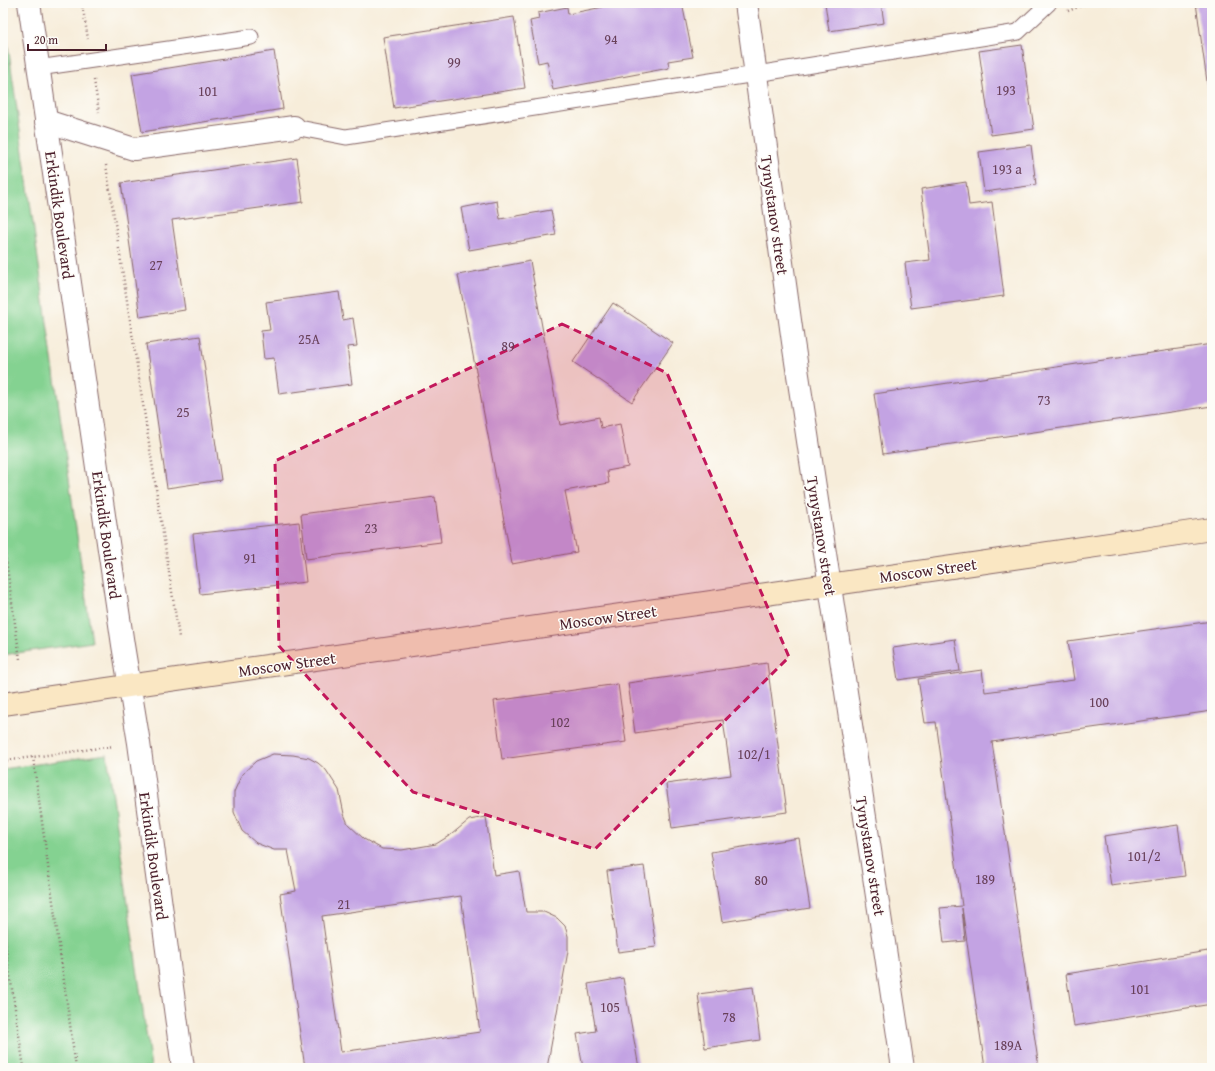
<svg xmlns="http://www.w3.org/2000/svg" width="1215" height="1071" font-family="'Gentium Book Plus',serif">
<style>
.green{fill:#84d291;stroke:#67785e}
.building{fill:#c3a3e3;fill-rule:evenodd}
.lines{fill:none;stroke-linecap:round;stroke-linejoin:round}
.service-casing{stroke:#876768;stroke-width:17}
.minor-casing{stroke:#876768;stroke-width:24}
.tertiary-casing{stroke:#876768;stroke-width:24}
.secondary-casing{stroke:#876768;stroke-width:24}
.path{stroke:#876768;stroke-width:2.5;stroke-dasharray:1 3;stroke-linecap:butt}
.service{stroke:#fff;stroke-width:15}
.minor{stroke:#fff;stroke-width:22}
.tertiary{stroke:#fff;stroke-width:22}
.secondary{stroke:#fae7c3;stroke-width:22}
.marked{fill:#c2185b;fill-opacity:0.2;stroke:#c2185b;stroke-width:3;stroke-dasharray:8 5;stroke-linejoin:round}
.labels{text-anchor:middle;stroke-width:3;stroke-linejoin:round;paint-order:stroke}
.number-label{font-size:14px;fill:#684059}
.street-label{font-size:16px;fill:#4a1f2b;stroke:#fdfcf7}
</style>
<rect width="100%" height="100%" fill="#fdfcf7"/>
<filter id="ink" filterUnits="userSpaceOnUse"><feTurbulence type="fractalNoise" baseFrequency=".025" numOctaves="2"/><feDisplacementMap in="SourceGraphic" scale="8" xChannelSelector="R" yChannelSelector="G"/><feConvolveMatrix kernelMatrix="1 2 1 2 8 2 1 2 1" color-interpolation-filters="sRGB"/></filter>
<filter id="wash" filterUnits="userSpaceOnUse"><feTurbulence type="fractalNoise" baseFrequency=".012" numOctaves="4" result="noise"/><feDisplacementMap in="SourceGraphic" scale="16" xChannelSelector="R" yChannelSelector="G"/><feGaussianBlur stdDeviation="0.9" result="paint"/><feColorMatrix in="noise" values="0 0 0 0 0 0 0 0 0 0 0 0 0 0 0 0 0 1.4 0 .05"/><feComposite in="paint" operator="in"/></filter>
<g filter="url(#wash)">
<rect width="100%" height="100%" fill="#f7edda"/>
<!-- green -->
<g class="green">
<path d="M3,10L92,642L3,655Z"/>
<path d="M107,754L151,1068H3V769Z"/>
</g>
<g id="blocks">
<!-- building -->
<g class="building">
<path d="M602,3H682L693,57L668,61L669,68L553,90L547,61L538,63L530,21L539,19L538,13L567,7L568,14L603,7Z"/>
<path d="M825,3H881L884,23L829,31Z"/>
<path d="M1196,3H1212V110H1211Z"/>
<path d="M514,17L525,88L394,108L383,37Z"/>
<path d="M1022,45L1034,129L991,135L979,51Z"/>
<path d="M274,51L283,109L142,132L132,74Z"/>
<path d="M1031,145L1036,185L984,192L979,152Z"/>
<path d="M297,158L303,202L172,220L185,310L140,317L121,183Z"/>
<path d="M966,182L969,205L992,202L1004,296L911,308L905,263L930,260L921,189Z"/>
<path d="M497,201L500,219L551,210L556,235L469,250L461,208Z"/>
<path d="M530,261L560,425L599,417L601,428L620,424L628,467L607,471L609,483L565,491L577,552L512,564L458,275Z"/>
<path d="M339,292L343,320L353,318L357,346L347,347L352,384L279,394L274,358L264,359L261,331L270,330L266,302Z"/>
<path d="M613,303L673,343L632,402L573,362Z"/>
<path d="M200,336L221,480L167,488L146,344Z"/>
<path d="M1212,344V406L883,454L874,394Z"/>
<path d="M435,497L441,542L306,559L301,514Z"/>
<path d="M299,522L306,582L200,594L193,534Z"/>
<path d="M1212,621V711L992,742L1039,1068H985L962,908L965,941L944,943L940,908L962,906L936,722L925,723L918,679L982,670L985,692L1074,680L1068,641Z"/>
<path d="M955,639L960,671L898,680L893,648Z"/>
<path d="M767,663L787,812L672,828L666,784L731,775L723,720L635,733L628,683Z"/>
<path d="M618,684L626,742L502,759L494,701Z"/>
<path d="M273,754L293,755L309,758L318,763L326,770L339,790L344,814L348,824L364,839L382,849L402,850L436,844L452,834L469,820L486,817L494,875L519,871L526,912H544L557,918L565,926L568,936V951L547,1068H305L280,894L296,891L288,850H274L256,843L242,831L234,812V792L242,774L256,761ZM461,896L480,1032L341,1052L322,916Z"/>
<path d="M1178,825L1185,876L1111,886L1104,836Z"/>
<path d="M799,838L810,908L722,922L711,852Z"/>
<path d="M644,866L656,947L618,952L607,871Z"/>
<path d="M1208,951L1212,974V1004L1074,1026L1066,974Z"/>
<path d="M623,978L639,1068H583L577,1034L596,1031L588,984Z"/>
<path d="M753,987L760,1040L705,1048L698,994Z"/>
</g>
</g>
</g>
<g filter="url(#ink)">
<use href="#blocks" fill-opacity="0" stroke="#876768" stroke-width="1"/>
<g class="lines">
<defs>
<g id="service">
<path d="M38,68L251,37"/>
<path d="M294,127L346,137L756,74L1018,32L1049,3"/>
</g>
<g id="minor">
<path d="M746,3L793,342L903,1068"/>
<path d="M46,121L134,149L294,127"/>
</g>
<path id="tertiary" d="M29,3L123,645L139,743L183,1068"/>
<path id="secondary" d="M3,704C406,648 809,587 1212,529"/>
</defs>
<!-- service casing -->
<use href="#service" class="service-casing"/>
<!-- minor casing -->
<use href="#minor" class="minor-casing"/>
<!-- tertiary casing -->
<use href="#tertiary" class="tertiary-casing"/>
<!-- secondary casing -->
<use href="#secondary" class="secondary-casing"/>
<!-- path -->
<g class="path">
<path d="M82,3L88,39"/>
<path d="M1068,11L1088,3"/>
<path d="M94,80L99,112"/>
<path d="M106,165L179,637"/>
<path d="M3,539L20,659"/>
<path d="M33,757L76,1068"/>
<path d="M3,761L114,746"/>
<path d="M3,929L24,1068"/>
</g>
<!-- service -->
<use href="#service" class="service"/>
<!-- minor -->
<use href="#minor" class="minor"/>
<!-- tertiary -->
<use href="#tertiary" class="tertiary"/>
<!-- secondary -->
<use href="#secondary" class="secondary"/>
</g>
</g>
<!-- marked area -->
<path class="marked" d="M562,324L667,373L789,657L595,849L413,792L279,646L275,461Z"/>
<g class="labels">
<!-- number labels -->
<g class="number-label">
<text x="611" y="44">94</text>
<text x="454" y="67">99</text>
<text x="1006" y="95">193</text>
<text x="208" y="96">101</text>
<text x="1007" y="174">193 а</text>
<text x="156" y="270">27</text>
<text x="309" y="344">25А</text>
<text x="508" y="351">89</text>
<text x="1044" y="405">73</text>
<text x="183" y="417">25</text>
<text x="371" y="533">23</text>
<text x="250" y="563">91</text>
<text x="1099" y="707">100</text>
<text x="560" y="727">102</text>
<text x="754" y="759">102/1</text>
<text x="1144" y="861">101/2</text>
<text x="985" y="884">189</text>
<text x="761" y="885">80</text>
<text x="344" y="909">21</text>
<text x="1140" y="994">101</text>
<text x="610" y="1012">105</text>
<text x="729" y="1022">78</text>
<text x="1008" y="1050">189А</text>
</g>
<!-- street labels -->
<g class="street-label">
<text transform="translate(60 215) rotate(82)" y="6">Erkindik Boulevard</text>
<text transform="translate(775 215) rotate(82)" y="6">Tynystanov street</text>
<text transform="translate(107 535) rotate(82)" y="6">Erkindik Boulevard</text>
<text transform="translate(822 536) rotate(81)" y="6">Tynystanov street</text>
<text transform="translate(928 570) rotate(-8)" y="6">Moscow Street</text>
<text transform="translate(608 617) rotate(-8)" y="6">Moscow Street</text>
<text transform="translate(287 664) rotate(-8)" y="6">Moscow Street</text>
<text transform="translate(154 856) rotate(82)" y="6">Erkindik Boulevard</text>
<text transform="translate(871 856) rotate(81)" y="6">Tynystanov street</text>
</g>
</g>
<!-- margin -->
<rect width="1215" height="1071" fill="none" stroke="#fdfcf7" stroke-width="16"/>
<!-- scale -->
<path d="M28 44v6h78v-6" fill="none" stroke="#4a1f2b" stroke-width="2"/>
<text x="34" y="44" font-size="12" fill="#4a1f2b" stroke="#fdfcf7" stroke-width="3" paint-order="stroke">20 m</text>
</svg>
